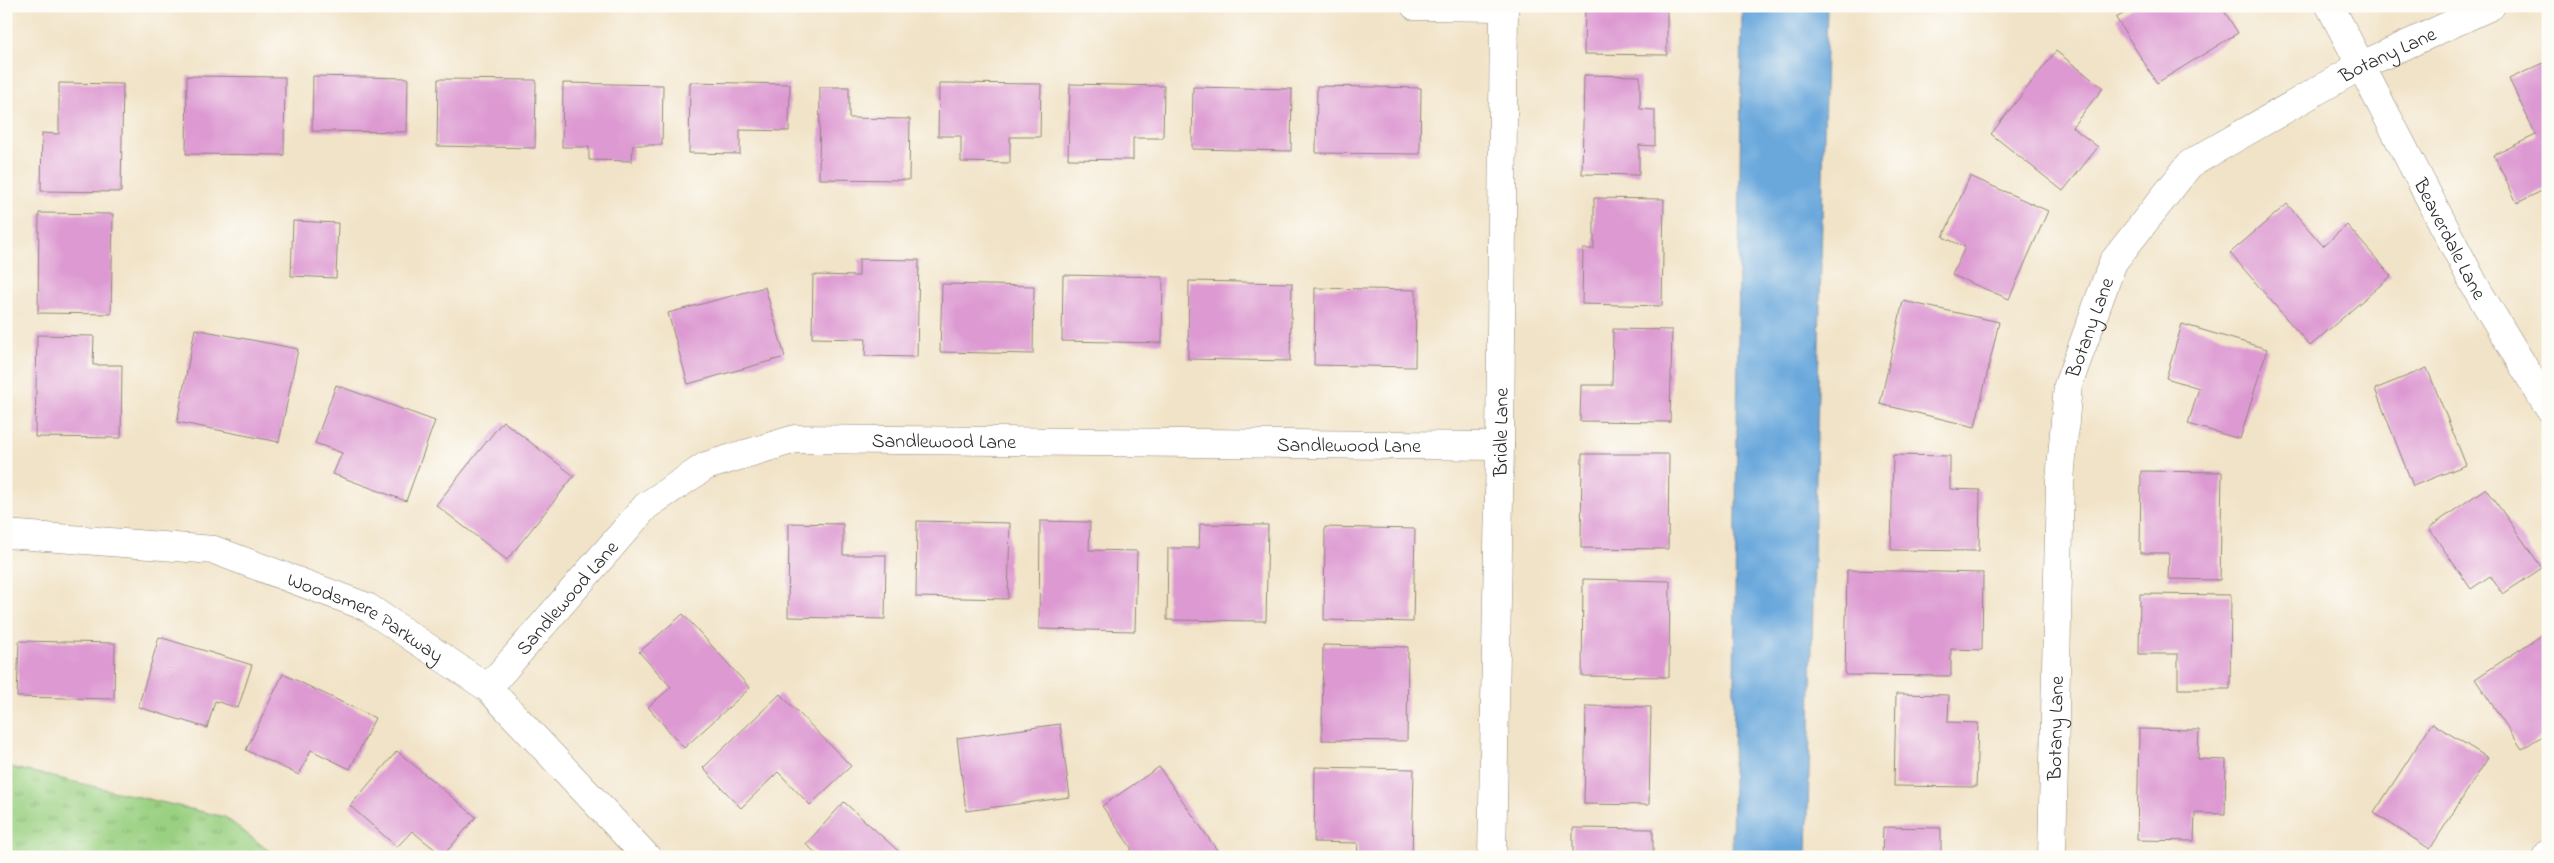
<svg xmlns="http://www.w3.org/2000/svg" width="2554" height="863" font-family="'Indie Flower',sans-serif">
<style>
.grass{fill:url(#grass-tufts);stroke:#627e56}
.water{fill:#6ba8dc;stroke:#4b6a84}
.building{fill:#dd9ad2}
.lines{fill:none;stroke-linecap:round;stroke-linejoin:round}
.street-casing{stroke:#8e8779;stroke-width:29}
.street{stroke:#fff;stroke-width:28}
.labels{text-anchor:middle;stroke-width:4;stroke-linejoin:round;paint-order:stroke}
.street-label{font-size:20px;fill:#2b2b2b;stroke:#fdfcf7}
</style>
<defs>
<pattern id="grass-tufts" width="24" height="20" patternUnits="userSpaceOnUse" patternTransform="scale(1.25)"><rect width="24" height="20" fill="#9ad081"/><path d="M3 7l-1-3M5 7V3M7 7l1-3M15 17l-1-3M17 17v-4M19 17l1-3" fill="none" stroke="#7ea96a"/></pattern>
</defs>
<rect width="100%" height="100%" fill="#fdfcf7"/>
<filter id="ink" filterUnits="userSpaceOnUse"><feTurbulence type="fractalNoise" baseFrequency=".02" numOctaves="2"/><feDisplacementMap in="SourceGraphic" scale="10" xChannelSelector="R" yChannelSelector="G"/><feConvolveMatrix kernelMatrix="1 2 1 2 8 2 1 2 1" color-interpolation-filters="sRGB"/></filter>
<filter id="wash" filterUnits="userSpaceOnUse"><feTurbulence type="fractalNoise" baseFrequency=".0096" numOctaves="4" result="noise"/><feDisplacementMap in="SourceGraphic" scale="20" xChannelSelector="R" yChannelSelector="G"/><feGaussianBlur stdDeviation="1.12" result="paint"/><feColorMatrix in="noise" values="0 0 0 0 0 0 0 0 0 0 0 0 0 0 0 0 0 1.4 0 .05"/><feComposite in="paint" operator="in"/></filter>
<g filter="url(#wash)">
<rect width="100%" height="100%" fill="#f1e3c7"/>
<!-- grass -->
<path class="grass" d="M6,766L225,817L277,857H6Z"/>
<!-- water -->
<path class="water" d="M1742,6H1827L1807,857H1732Z"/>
<g id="blocks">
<!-- building -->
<g class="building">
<path d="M1585,6H1667V55L1584,54Z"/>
<path d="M2136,6H2221L2238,33L2157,83L2116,18Z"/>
<path d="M2056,51L2103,88L2072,127L2098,147L2063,191L1991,134Z"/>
<path d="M2548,61V188L2517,203L2494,155L2536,135L2509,79Z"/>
<path d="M1584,75L1640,76V109L1655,110V146L1639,145V175L1582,174Z"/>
<path d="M187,76L285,77L284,155L186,154Z"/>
<path d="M313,76L408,78L407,132L312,131Z"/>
<path d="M438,79L536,80L535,148L437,146Z"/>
<path d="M690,82L790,84L789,131L740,130V154L689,153Z"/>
<path d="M59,83L123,84L121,192L41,191L42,133L59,134Z"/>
<path d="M563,83L663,85L662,145H633L632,161L589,160V147H562Z"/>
<path d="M939,83L1041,84L1040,137H1010V163L961,162V136H938Z"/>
<path d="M1070,84L1164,86L1163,138H1133V160L1068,159Z"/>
<path d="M1317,86L1421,88L1420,154L1316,153Z"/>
<path d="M820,87H849V118L910,119L909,180L819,179Z"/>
<path d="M1193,87L1292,89L1291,151L1192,149Z"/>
<path d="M1970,176L2048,211L2009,299L1952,275L1965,247L1943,237Z"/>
<path d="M1594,198L1664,199L1662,306L1582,304L1583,249H1594Z"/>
<path d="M2287,204L2323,246L2347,225L2391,276L2310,346L2230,253Z"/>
<path d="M39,213L113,214L111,314L38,313Z"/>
<path d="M293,221L338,223L336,278L291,276Z"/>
<path d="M859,259L919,260L917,357L865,356L866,339L812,338L813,275L859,276Z"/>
<path d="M1063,275L1163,277L1162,343L1062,341Z"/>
<path d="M1189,281L1292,283L1290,361L1188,359Z"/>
<path d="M942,284L1034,286L1033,354L940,352Z"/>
<path d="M765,287L785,357L688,384L668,313Z"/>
<path d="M1315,288L1416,290L1415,367L1314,365Z"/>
<path d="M1903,301L1999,322L1975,427L1880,404Z"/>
<path d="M2182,324L2267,349L2240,439L2188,424L2199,388L2166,378Z"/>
<path d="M195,329L298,349L279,442L177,422Z"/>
<path d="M1613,329L1672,330L1670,422L1580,421L1581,385H1612Z"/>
<path d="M37,335L94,336L93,365H122L121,438L35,437Z"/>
<path d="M2427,368L2466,465L2413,486L2375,389Z"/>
<path d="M336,385L435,421L406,501L333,474L342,453L315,443Z"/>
<path d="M503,421L574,476L507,560L436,505Z"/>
<path d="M1582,454H1669L1668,549L1581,548Z"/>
<path d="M1893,455L1950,456V489L1980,490L1979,551L1891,550Z"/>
<path d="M2141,471L2222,472L2220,580L2168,579L2169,553H2140Z"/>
<path d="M2486,488L2542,568L2503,594L2490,576L2471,589L2429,528Z"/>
<path d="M917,521L1010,523L1008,599L916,597Z"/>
<path d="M1040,521L1090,522L1089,550L1137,551L1135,631L1039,629Z"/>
<path d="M789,523L843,524V555H886L885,619L788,617Z"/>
<path d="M1200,524L1268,525L1266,621L1167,620L1168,548H1199Z"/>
<path d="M1325,527L1415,529L1413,622L1324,620Z"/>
<path d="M1847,570L1983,573L1982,650L1951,649V676L1845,675Z"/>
<path d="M1583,579L1670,581L1669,677L1582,676Z"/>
<path d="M2140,594L2231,595L2230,689H2178V654H2139Z"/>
<path d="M683,614L750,688L684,748L648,707L671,687L639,652Z"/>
<path d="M2548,631V732L2522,749L2475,679Z"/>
<path d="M159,637L252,665L238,708L215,701L207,728L138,707Z"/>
<path d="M19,641L115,643L114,699L17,697Z"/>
<path d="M1323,645L1408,647L1407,741L1322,740Z"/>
<path d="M283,674L375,718L350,769L311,750L299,775L246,750Z"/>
<path d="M780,694L851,766L810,805L778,772L741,808L703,768Z"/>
<path d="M1896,694L1949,695L1948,722L1978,723L1976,787L1894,786Z"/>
<path d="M1586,706L1651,707L1649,805L1584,804Z"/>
<path d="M2432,723L2488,758L2430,849L2374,813Z"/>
<path d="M1060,724L1070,797L966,811L957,738Z"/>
<path d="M2139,729L2199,730L2198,759L2226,760L2225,814L2195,813L2194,841L2137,840Z"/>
<path d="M397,751L476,817L443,856L412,831L397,847L350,806Z"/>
<path d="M1159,767L1219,853L1213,857H1120L1132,849L1102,806Z"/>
<path d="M1315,767L1414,769L1412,857H1357L1358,843L1314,842Z"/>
<path d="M844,802L905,857H820L806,844Z"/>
<path d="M1883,827L1941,828V857H1882Z"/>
<path d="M1573,828L1653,829V857H1573Z"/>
</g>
</g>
</g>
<g filter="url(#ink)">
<use href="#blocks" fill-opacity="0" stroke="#8e8779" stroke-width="1"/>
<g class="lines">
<defs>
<g id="street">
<path d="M1415,6L1504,7"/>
<path id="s1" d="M2330,6L2475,286L2548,407"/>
<path id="s2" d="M6,534L214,550L367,607L488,688L647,857"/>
<path id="s3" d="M488,688L646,506L706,466L795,439L1500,446"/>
<path id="s4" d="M1492,857L1500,446L1504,6"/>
<path id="s5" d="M2052,857L2060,481L2068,385L2113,262L2190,164L2360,66L2491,6"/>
<path d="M2546,857L2548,854"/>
</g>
</defs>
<!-- street casing -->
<use href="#street" class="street-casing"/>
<!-- street -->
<use href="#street" class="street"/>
</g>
</g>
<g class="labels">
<!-- street labels -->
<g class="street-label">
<text dy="7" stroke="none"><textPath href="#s5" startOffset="954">Botany Lane</textPath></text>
<text dy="7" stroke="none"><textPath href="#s1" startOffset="262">Beaverdale Lane</textPath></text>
<text dy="7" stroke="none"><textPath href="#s5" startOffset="534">Botany Lane</textPath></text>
<text dy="7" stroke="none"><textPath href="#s4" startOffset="425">Bridle Lane</textPath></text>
<text dy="7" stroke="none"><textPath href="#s3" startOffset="555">Sandlewood Lane</textPath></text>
<text dy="7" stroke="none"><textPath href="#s3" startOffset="960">Sandlewood Lane</textPath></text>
<text dy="7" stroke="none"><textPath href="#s3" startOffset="120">Sandlewood Lane</textPath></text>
<text dy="7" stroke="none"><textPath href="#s2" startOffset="375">Woodsmere Parkway</textPath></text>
<text dy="7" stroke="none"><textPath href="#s5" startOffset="129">Botany Lane</textPath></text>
</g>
</g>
<!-- margin -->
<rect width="2554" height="863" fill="none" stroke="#fdfcf7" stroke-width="25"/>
</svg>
